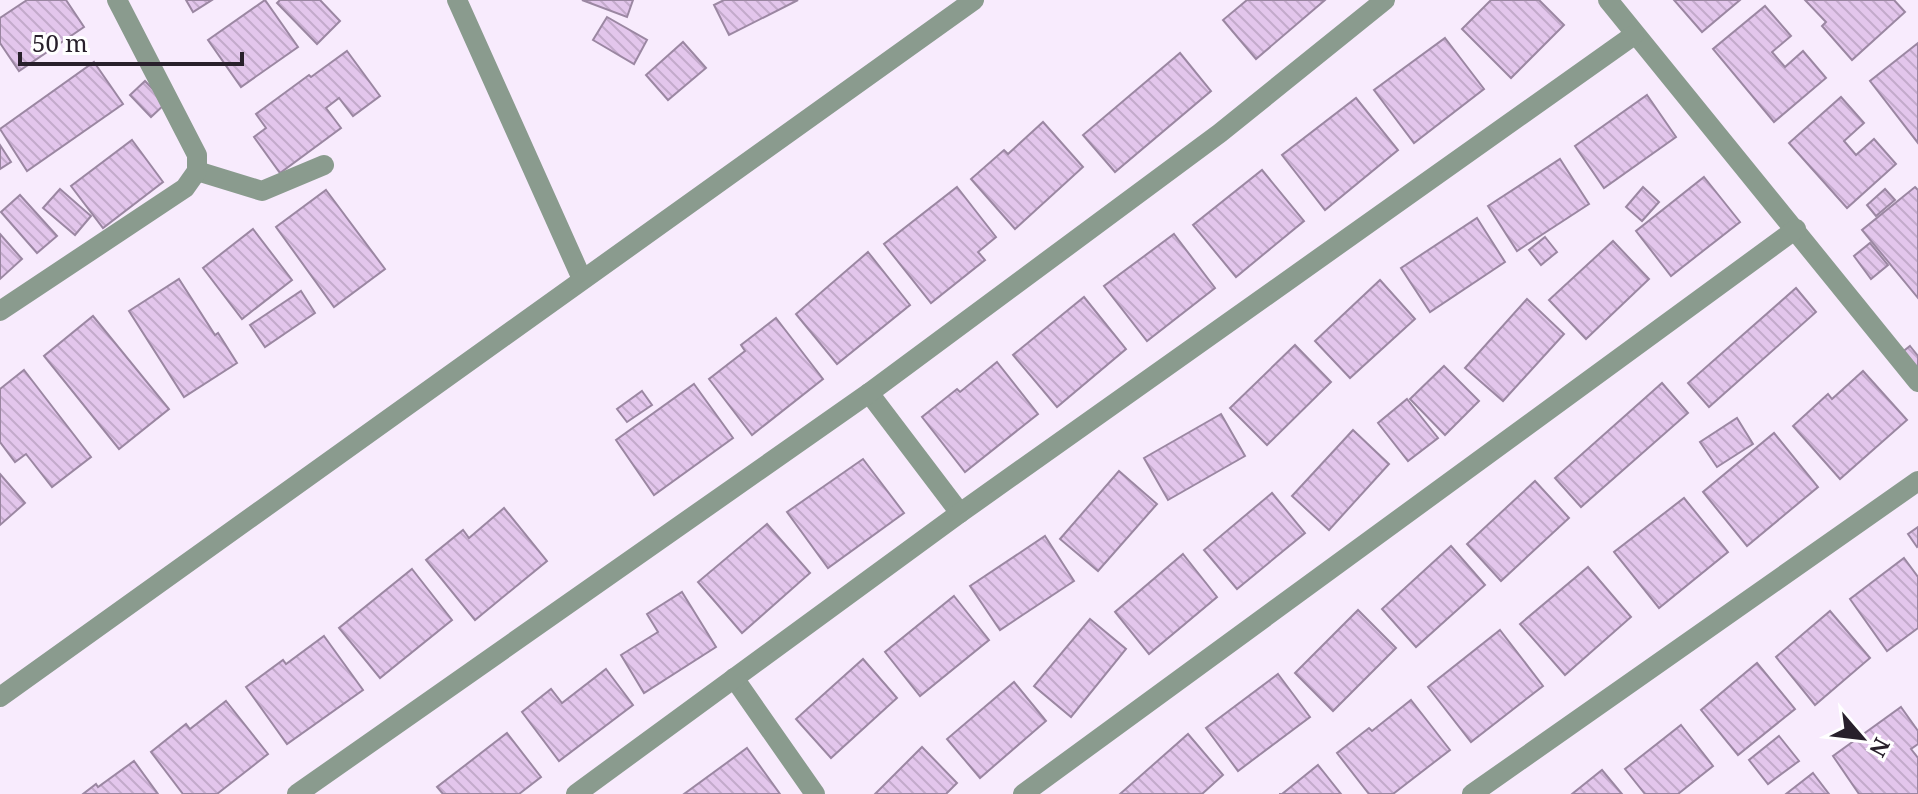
<svg xmlns="http://www.w3.org/2000/svg" width="1918" height="794" font-family="'Noto Serif',serif">
<style>
.building{fill:url(#building-back-hatch);stroke:#9b87a2;stroke-width:2}
.lines{fill:none;stroke-linecap:round;stroke-linejoin:round}
.minor{stroke:#8a9b8e;stroke-width:20}
</style>
<defs>
<pattern id="building-back-hatch" width="6" height="6" patternUnits="userSpaceOnUse" patternTransform="scale(2)"><rect width="6" height="6" fill="#e3c6ec"/><path d="M-1 5l2 2M0 0l6 6M5-1l2 2" fill="none" stroke="#c3aacb"/></pattern>
</defs>
<rect width="100%" height="100%" fill="#f8ebfd"/>
<!-- building -->
<g class="building">
<path d="M27,0H66L84,27L19,71L0,43V18Z"/>
<path d="M186,0H212L193,12Z"/>
<path d="M265,0L298,47L241,87L208,40Z"/>
<path d="M280,0H320L340,21L317,44L277,3Z"/>
<path d="M582,0H633L627,17Z"/>
<path d="M724,0H798L729,35L714,5Z"/>
<path d="M1247,0H1325L1256,59L1223,20Z"/>
<path d="M1491,0H1539L1564,25L1511,78L1462,29Z"/>
<path d="M1674,0H1740L1702,32Z"/>
<path d="M1805,0H1894L1905,12L1852,60L1822,26L1826,22Z"/>
<path d="M1765,6L1791,36L1772,52L1785,67L1803,51L1826,78L1774,122L1713,49Z"/>
<path d="M607,17L647,40L634,64L593,40Z"/>
<path d="M1445,38L1484,89L1414,143L1374,90Z"/>
<path d="M683,42L706,68L668,100L646,75Z"/>
<path d="M1918,43V143L1870,81Z"/>
<path d="M347,51L380,96L353,116L339,98L326,108L341,128L280,173L254,137L266,128L256,114L309,75L311,77Z"/>
<path d="M1180,53L1211,91L1115,172L1083,135Z"/>
<path d="M94,62L123,104L27,171L0,129Z"/>
<path d="M145,81L166,103L151,117L130,95Z"/>
<path d="M1647,95L1676,137L1604,188L1575,146Z"/>
<path d="M1841,97L1864,123L1844,141L1856,155L1874,139L1896,164L1847,208L1789,143Z"/>
<path d="M1356,98L1398,150L1325,210L1282,155Z"/>
<path d="M1043,122L1083,167L1015,229L971,179L1004,150L1008,154Z"/>
<path d="M132,140L163,182L103,228L71,186Z"/>
<path d="M0,145L11,162L0,169Z"/>
<path d="M1560,159L1589,204L1517,251L1488,206Z"/>
<path d="M1262,170L1304,221L1236,277L1193,225Z"/>
<path d="M1704,177L1740,222L1671,276L1636,231Z"/>
<path d="M957,187L996,237L978,252L985,260L931,303L884,244Z"/>
<path d="M1643,187L1659,202L1642,221L1626,207Z"/>
<path d="M1915,187L1918,190V298L1862,230Z"/>
<path d="M60,189L91,216L75,235L43,208Z"/>
<path d="M1885,189L1895,200L1876,216L1867,205Z"/>
<path d="M326,190L385,269L334,307L276,227Z"/>
<path d="M20,195L57,236L37,253L1,212Z"/>
<path d="M1477,218L1505,262L1430,312L1401,268Z"/>
<path d="M253,229L292,280L242,319L203,268Z"/>
<path d="M0,234L22,259L0,279Z"/>
<path d="M1174,234L1215,288L1147,341L1104,286Z"/>
<path d="M1545,237L1557,252L1541,265L1529,250Z"/>
<path d="M1613,241L1649,279L1586,339L1549,300Z"/>
<path d="M1870,243L1888,265L1871,279L1854,256Z"/>
<path d="M868,252L910,305L837,364L796,314Z"/>
<path d="M179,279L215,335L218,333L237,363L184,397L129,311Z"/>
<path d="M1380,280L1415,319L1350,378L1315,341Z"/>
<path d="M1796,288L1816,312L1709,407L1688,383Z"/>
<path d="M301,291L315,313L265,347L250,325Z"/>
<path d="M1084,297L1126,349L1057,407L1013,355Z"/>
<path d="M1527,299L1564,334L1503,401L1465,368Z"/>
<path d="M93,316L169,409L119,449L44,356Z"/>
<path d="M776,318L823,379L752,435L709,379L745,351L741,345Z"/>
<path d="M1295,345L1331,382L1267,445L1230,408Z"/>
<path d="M1910,346L1918,356V369L1891,361Z"/>
<path d="M997,362L1038,414L965,472L922,417L957,389L960,392Z"/>
<path d="M1444,366L1479,401L1445,435L1410,399Z"/>
<path d="M24,370L91,457L52,487L26,454L15,462L0,442V389Z"/>
<path d="M1863,371L1907,420L1840,479L1793,426L1828,394L1832,399Z"/>
<path d="M1662,383L1688,413L1581,507L1555,478Z"/>
<path d="M694,384L733,438L654,495L616,440Z"/>
<path d="M642,391L652,405L627,422L617,409Z"/>
<path d="M1407,399L1438,438L1408,461L1378,423Z"/>
<path d="M1221,414L1245,456L1168,500L1144,458Z"/>
<path d="M1737,418L1753,444L1717,467L1700,442Z"/>
<path d="M1353,430L1389,464L1329,530L1292,496Z"/>
<path d="M1774,433L1818,487L1747,546L1703,492Z"/>
<path d="M863,459L904,513L828,568L787,512Z"/>
<path d="M1119,471L1157,504L1098,571L1060,539Z"/>
<path d="M0,474L25,503L0,525Z"/>
<path d="M1535,481L1569,518L1501,581L1467,544Z"/>
<path d="M1272,493L1305,533L1237,589L1204,550Z"/>
<path d="M1684,498L1728,552L1659,608L1614,552Z"/>
<path d="M504,508L547,561L475,620L426,560L463,530L469,538Z"/>
<path d="M767,524L810,573L742,633L698,582Z"/>
<path d="M1918,527V546L1917,547L1908,534Z"/>
<path d="M1045,536L1074,581L1000,630L970,586Z"/>
<path d="M1451,546L1485,585L1416,647L1382,609Z"/>
<path d="M1183,554L1217,597L1149,654L1115,612Z"/>
<path d="M1904,558L1918,577V628L1887,651L1850,599Z"/>
<path d="M1588,567L1631,617L1565,675L1520,624Z"/>
<path d="M412,569L452,620L380,678L339,628Z"/>
<path d="M682,592L716,647L644,693L621,655L658,632L647,614Z"/>
<path d="M954,596L989,640L920,696L885,652Z"/>
<path d="M1358,610L1396,648L1333,711L1295,673Z"/>
<path d="M1830,611L1870,658L1815,705L1776,657Z"/>
<path d="M1090,619L1126,649L1071,717L1034,686Z"/>
<path d="M1500,630L1543,686L1471,742L1428,687Z"/>
<path d="M324,636L363,690L287,744L246,687L283,660L286,664Z"/>
<path d="M863,659L897,698L831,758L796,719Z"/>
<path d="M1757,663L1795,709L1738,755L1701,710Z"/>
<path d="M606,669L633,705L559,761L522,712L551,689L562,703Z"/>
<path d="M1278,674L1310,717L1238,771L1206,728Z"/>
<path d="M1014,682L1046,721L980,778L947,739Z"/>
<path d="M1411,700L1450,750L1393,794H1369L1337,753L1369,728L1372,731Z"/>
<path d="M226,701L268,754L217,794H183L151,752L186,724L190,729Z"/>
<path d="M1901,707L1918,731V744L1911,749L1918,758V794H1859L1833,756Z"/>
<path d="M1681,725L1713,766L1678,794H1645L1625,769Z"/>
<path d="M507,733L541,777L519,794H443L437,787Z"/>
<path d="M1188,734L1223,775L1202,794H1120Z"/>
<path d="M1779,736L1799,761L1768,784L1749,760Z"/>
<path d="M922,747L957,783L946,794H875Z"/>
<path d="M747,748L780,794H684Z"/>
<path d="M134,761L158,794H83L96,784L98,787Z"/>
<path d="M1318,765L1341,794H1279H1282Z"/>
<path d="M1602,770L1622,794H1572Z"/>
<path d="M1813,773L1829,794H1786Z"/>
</g>
<g class="lines">
<!-- minor -->
<g class="minor">
<path d="M457,0L582,279"/>
<path d="M1608,0L1918,382"/>
<path d="M197,171L262,191L324,165"/>
<path d="M0,311L185,188L197,171V155L117,0"/>
<path d="M869,393L960,513"/>
<path d="M734,678L815,794"/>
<path d="M0,697L974,0"/>
<path d="M297,794L869,393L1220,133L1385,0"/>
<path d="M576,794L960,513L1634,35"/>
<path d="M1023,794L1796,229"/>
<path d="M1472,794L1918,481"/>
</g>
</g>
<!-- north arrow -->
<g transform="translate(1862 738) rotate(118)" stroke="#ffffff" stroke-width="6" paint-order="stroke">
<path d="M0-6L14 30L0 20L-14 30Z" fill="#28202b"/>
<text y="-12" font-size="22" font-weight="bold" text-anchor="middle" fill="#28202b">N</text>
</g>
<!-- scale -->
<path d="M20 52v12h222v-12" fill="none" stroke="#28202b" stroke-width="4"/>
<text x="32" y="52" font-size="24" fill="#28202b" stroke="#ffffff" stroke-width="6" paint-order="stroke">50 m</text>
</svg>
